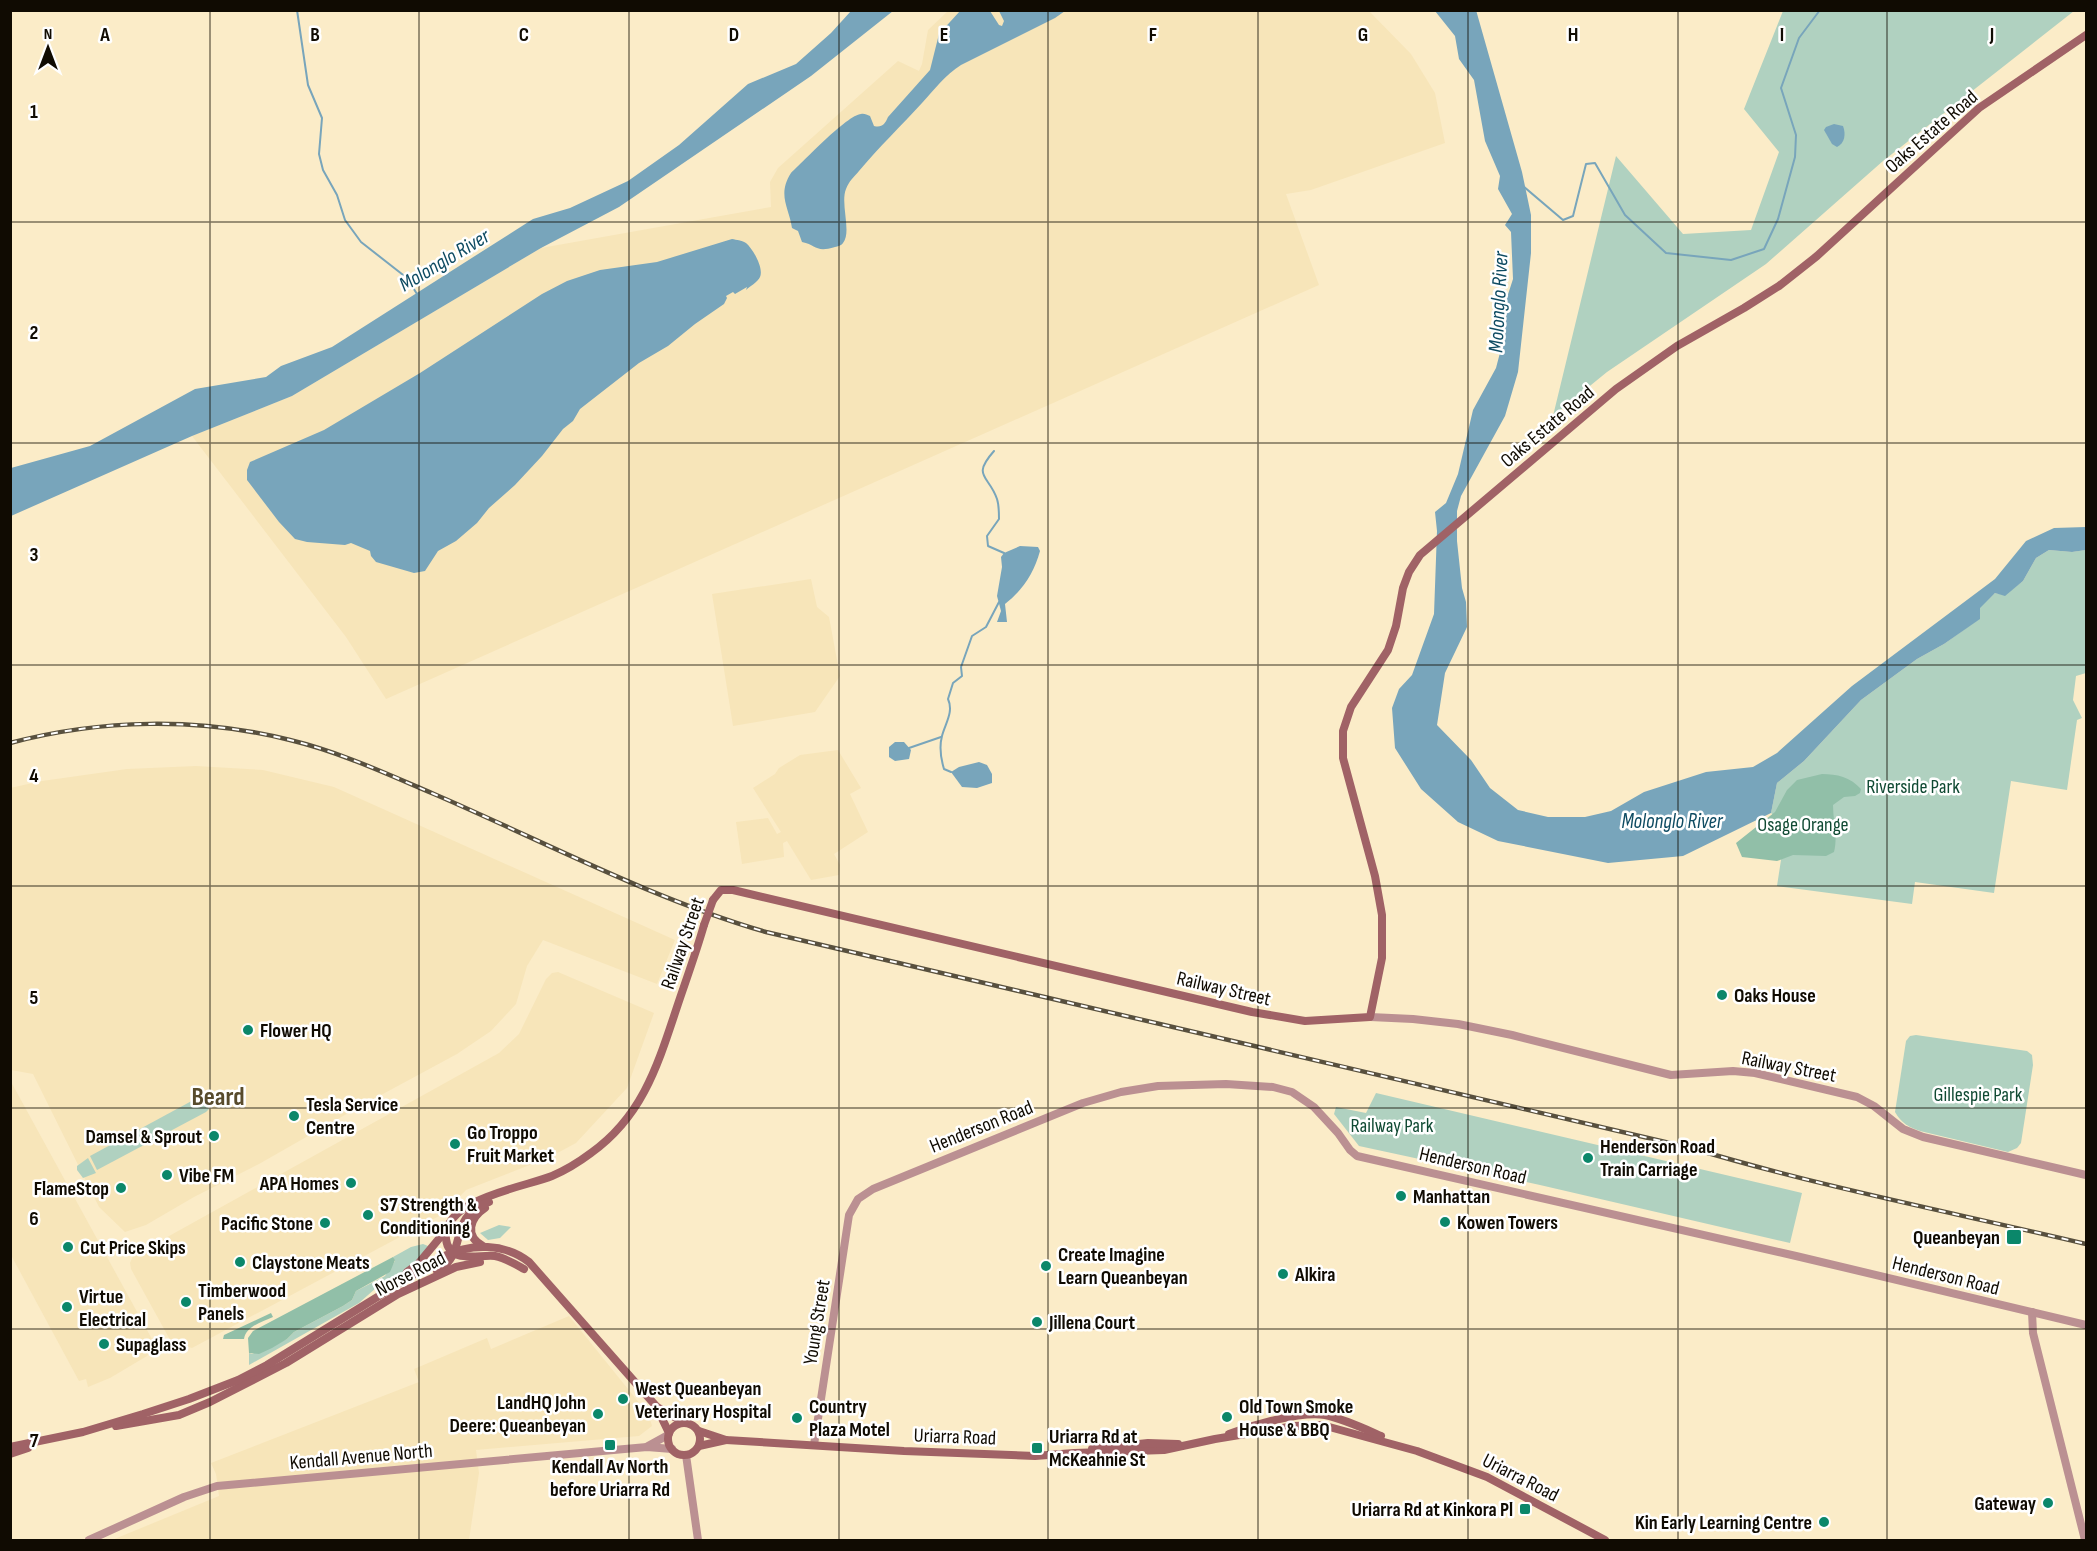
<svg xmlns="http://www.w3.org/2000/svg" width="2097" height="1551" font-family="'Sofia Sans Condensed',sans-serif">
<style>
.built{fill:#f7e5b9}
.green{fill:#b0d1c0}
.forest{fill:#91bfa8}
.water{fill:#78a5bb}
.lines{fill:none;stroke-linecap:round;stroke-linejoin:round}
.stream{stroke:#78a5bb;stroke-width:2}
.tertiary{stroke:#bb9092;stroke-width:8}
.secondary{stroke:#a06266;stroke-width:8}
.rail-casing{stroke:#58503e;stroke-width:4.5}
.rail{stroke:#fff;stroke-width:2;stroke-dasharray:7;stroke-linecap:butt}
.secondary-bridge{stroke:#a06266;stroke-width:8}
.grid{fill:none;stroke:#100b02;stroke-width:1.5;stroke-opacity:0.55}
.poi-dot{fill:#0b876a;stroke:#fff;stroke-width:2}
.labels{text-anchor:middle;stroke-width:5;stroke-linejoin:round;paint-order:stroke}
.street-label{font-size:20px;fill:#100b02;stroke:#fff}
.park-label{font-size:20px;fill:#104a33;stroke:#fff}
.poi-label{font-size:20px;font-weight:bold;fill:#100b02;stroke:#fff;text-anchor:start}
.water-label{font-size:21px;font-style:italic;fill:#0e4b62;stroke:#fff}
.district-label{font-size:26px;font-weight:bold;fill:#584b2c;stroke:#fff}
.grid-label{font-size:20px;text-anchor:middle;font-weight:bold;fill:#100b02;stroke:#fff;stroke-width:5;stroke-linejoin:round;paint-order:stroke}
</style>
<rect width="100%" height="100%" fill="#fbecc8"/>
<!-- built -->
<g class="built">
<path d="M948,11H1369L1411,54L1435,93L1445,143L1311,190L1286,194L1319,285L386,699L346,637L192,436L292,396L541,248L771,207L770,182L778,168L898,61L919,71L922,64L928,30Z"/>
<path d="M811,579L817,607L829,617L840,676L815,712L733,726L712,594Z"/>
<path d="M838,750L861,788L850,794L868,832L834,854L840,865L839,875L811,880L787,841L783,843L784,857L742,864L736,822L768,818L777,834L781,832L753,788L775,774L779,768L800,755Z"/>
<path d="M196,766L263,770L334,787L675,940L657,984L543,940L527,966L516,1004L491,1031L457,1054L357,1108L259,1164L194,1197L146,1225L125,1232L99,1207L33,1074L11,1070L10,788L42,781L127,769Z"/>
<path d="M558,972L654,1013L627,1088L576,1143L550,1157L466,1190L443,1214L192,1348L179,1344L174,1347L131,1269L130,1263L133,1256L499,1053L519,1034L546,979L552,973Z"/>
<path d="M10,1080L153,1341L152,1350L147,1356L110,1378L88,1387L86,1379L79,1381L11,1255Z"/>
<path d="M569,1316L649,1415L652,1426L639,1436L476,1450L479,1473L469,1540H112L219,1496L216,1474L211,1463L419,1382L414,1369L487,1338L491,1349Z"/>
</g>
<!-- green -->
<g class="green">
<path d="M1783,11H2074L1883,161L1766,264L1607,372L1553,416L1616,156L1683,234L1751,230L1779,152L1744,109Z"/>
<path d="M2049,550L2072,552L2086,550V673L2076,676L2073,700L2082,718L2077,720L2067,790L2011,781L1994,893L1915,882L1912,904L1777,886L1786,827L1771,813L1777,783L1804,761L1861,700L1917,659L1944,644L1979,619V608L1995,593L2005,595L2023,581L2036,558Z"/>
<path d="M1916,1035L2027,1051L2032,1055L2033,1065L2021,1143L2017,1148L2008,1152L1920,1131C1909,1127 1901,1123 1895,1112L1906,1041L1910,1036Z"/>
<path d="M1376,1093L1802,1193L1790,1243L1540,1185L1359,1146L1334,1114L1336,1107L1366,1113Z"/>
<path d="M199,1097L205,1098L209,1109L206,1112L97,1170L90,1156Z"/>
<path d="M88,1158L96,1173L83,1178L77,1170V1166Z"/>
<path d="M499,1225L511,1227L500,1238L488,1240L480,1233Z"/>
<path d="M423,1244L428,1246L420,1258L405,1271L376,1288L359,1303L249,1365V1353L252,1354L287,1339L294,1332L343,1306L352,1300L356,1291L385,1276L395,1261L393,1257L411,1247Z"/>
</g>
<!-- forest -->
<g class="forest">
<path d="M1822,774C1837,774 1850,777 1861,789L1860,793L1855,796L1844,797L1833,805C1833,821 1838,837 1834,852L1826,856L1793,855L1777,861L1742,857L1736,843L1775,812L1787,790L1797,780Z"/>
<path d="M393,1257L395,1260L390,1272L356,1291L352,1300L343,1306L294,1332L287,1339L272,1348L259,1354L249,1353L248,1338L253,1331Z"/>
<path d="M271,1313L273,1317C262,1322 246,1326 244,1339H223L224,1335Z"/>
</g>
<!-- water -->
<g class="water">
<path d="M1476,10L1522,172L1531,215V253L1518,372L1505,416L1461,496L1457,511V541L1462,588L1466,602L1467,627L1445,673L1437,725L1471,760L1490,788L1518,810L1548,817H1585L1611,811L1644,792L1706,772L1753,767L1777,753L1852,686L1995,579L2026,541L2054,528L2086,527V550L2072,552L2049,550L2036,558L2023,581L2005,596L1995,593L1980,608V619L1944,644L1917,659L1861,700L1804,761L1777,783L1771,813L1683,856L1608,863L1498,841L1458,822L1421,789L1395,748L1392,708L1399,689L1412,675L1434,614L1437,531L1435,512L1446,503L1458,474L1473,410L1496,368L1502,345L1501,316L1513,279L1511,232L1505,225L1512,214L1498,189L1500,176L1485,141L1474,80L1459,59L1455,36L1435,11Z"/>
<path d="M851,11H893L811,76L619,207L541,248L292,396L192,436L11,516V468L90,446L195,389L266,377L281,366L332,347L533,219L570,208L628,181L679,145L748,84L796,64L831,33Z"/>
<path d="M960,11H990L999,25L1002,26L1004,21L999,11H1065L1055,18L961,65C945,75 935,89 922,103C901,126 879,147 859,171C854,177 849,181 846,189C840,204 852,232 843,243C841,246 838,246 835,247C815,253 817,245 802,242L798,231L792,228C789,207 777,195 791,173C803,162 847,115 861,114C864,113 867,115 870,116L874,126C882,128 885,124 888,117L930,70L939,34Z"/>
<path d="M1834,124L1843,126C1846,134 1845,143 1837,147L1832,144L1824,130L1826,127Z"/>
<path d="M732,239C737,240 741,240 746,243C753,249 764,268 760,277C758,282 750,286 746,290L747,287L735,294L733,292L726,296L727,298L724,304L695,324L668,346L639,363L580,409L573,421L563,429L542,456L515,485L489,508L477,523L456,541L438,551L425,571L414,573L376,562L371,556L370,551L351,543L345,545L307,542L295,539L279,522L247,480V470L250,462L324,430L420,373L542,294L567,281L600,270L657,262Z"/>
<path d="M1020,546L1038,547L1040,551C1034,573 1023,590 1005,604L1007,622H997L1001,611L997,596L1002,567L1001,557L1004,553Z"/>
<path d="M895,742H904L911,750L909,759L895,761L889,757V747Z"/>
<path d="M979,762L987,765L992,774V783L977,788L962,787L951,772L959,767Z"/>
</g>
<g class="lines">
<!-- stream -->
<g class="stream">
<path d="M297,10L308,85L322,118L319,154L323,170L337,195L345,220L361,242L407,278L417,294"/>
<path d="M1523,186L1563,220L1573,216L1586,164L1595,163L1625,215L1666,253L1731,260L1764,249L1778,219L1795,157L1796,135L1781,88L1799,38L1820,10"/>
<path d="M994,451C971,477 989,475 997,499C999,505 999,513 999,519L987,536L988,546L1004,553"/>
<path d="M909,748L941,737"/>
<path d="M951,772L944,769C941,759 939,747 942,736C945,724 954,712 948,699L953,683L962,676L961,667L972,636L986,627L999,602"/>
</g>
<!-- tertiary -->
<g class="tertiary">
<path d="M1370,1017L1413,1019L1458,1024L1512,1035L1671,1075L1733,1071L1755,1073L1857,1097L1874,1106L1903,1129L1923,1137L2086,1175"/>
<path d="M2032,1312L2033,1333L2085,1540"/>
<path d="M814,1445L849,1215L858,1199L873,1189L1083,1103L1121,1092L1158,1086L1226,1084L1273,1087L1292,1092L1314,1107L1338,1133L1350,1150L1357,1156L1796,1256L2086,1325"/>
<path d="M648,1446L668,1435"/>
<path d="M686,1455L698,1540"/>
<path d="M89,1540L184,1497L217,1486L647,1447L672,1449"/>
</g>
<!-- secondary -->
<g class="secondary">
<path d="M713,900L721,890H733L1252,1012L1305,1021L1370,1017L1382,958V915L1375,876L1343,758V731L1351,707L1388,650L1396,626L1403,588L1409,572L1420,555L1616,389L1677,346L1744,308L1779,286L1817,256L1979,108L2086,35"/>
<path d="M483,1246C464,1236 470,1218 485,1208"/>
<path d="M524,1269C515,1264 505,1258 495,1256C479,1254 449,1265 446,1239C442,1199 525,1187 552,1176C566,1170 579,1162 591,1153C643,1116 658,1064 677,1007C686,980 696,953 704,925"/>
<path d="M437,1271C470,1253 445,1218 489,1202"/>
<path d="M407,1272L418,1264L447,1229"/>
<path d="M657,1407L683,1422"/>
<circle cx="684" cy="1439" r="16"/>
<path d="M116,1426L179,1415L210,1402L286,1363L398,1294L456,1267L480,1262"/>
<path d="M699,1431L726,1440L904,1451L1035,1456L1074,1453L1164,1450L1215,1439L1294,1426L1322,1425L1417,1451L1487,1477L1605,1540"/>
<path d="M1229,1434C1253,1425 1300,1411 1325,1415C1344,1419 1363,1428 1381,1436"/>
<path d="M699,1446L726,1440"/>
<path d="M10,1447L83,1432L143,1414L189,1399L238,1380L267,1365L444,1256C471,1243 505,1243 529,1262L656,1406L669,1433"/>
<path d="M1092,1449L1148,1443L1178,1444"/>
<path d="M10,1454L28,1448"/>
</g>
<defs>
<path id="rail" d="M10,743C101,719 198,717 290,740C340,752 387,774 434,794C543,841 652,899 766,932L1691,1148C1821,1187 1955,1213 2086,1244"/>
</defs>
<!-- rail casing -->
<use href="#rail" class="rail-casing"/>
<!-- rail -->
<use href="#rail" class="rail"/>
<!-- secondary-bridge -->
<path class="secondary-bridge" d="M704,925L713,900"/>
</g>
<!-- grid -->
<path class="grid" d="M210,10V1540M419,10V1540M629,10V1540M839,10V1540M1048,10V1540M1258,10V1540M1468,10V1540M1678,10V1540M1887,10V1540M10,222H2086M10,443H2086M10,665H2086M10,886H2086M10,1108H2086M10,1329H2086"/>
<!-- markers -->
<g class="poi-dot">
<circle cx="1722" cy="995" r="6"/>
<circle cx="248" cy="1030" r="6"/>
<circle cx="294" cy="1116" r="6"/>
<circle cx="214" cy="1136" r="6"/>
<circle cx="455" cy="1144" r="6"/>
<circle cx="1588" cy="1158" r="6"/>
<circle cx="167" cy="1175" r="6"/>
<circle cx="351" cy="1183" r="6"/>
<circle cx="121" cy="1188" r="6"/>
<circle cx="1401" cy="1196" r="6"/>
<circle cx="368" cy="1215" r="6"/>
<circle cx="1445" cy="1222" r="6"/>
<circle cx="325" cy="1223" r="6"/>
<rect x="2006" y="1229" width="16" height="16" rx="3"/>
<circle cx="68" cy="1247" r="6"/>
<circle cx="240" cy="1262" r="6"/>
<circle cx="1046" cy="1266" r="6"/>
<circle cx="1283" cy="1274" r="6"/>
<circle cx="186" cy="1302" r="6"/>
<circle cx="67" cy="1307" r="6"/>
<circle cx="1037" cy="1322" r="6"/>
<circle cx="104" cy="1344" r="6"/>
<circle cx="623" cy="1399" r="6"/>
<circle cx="598" cy="1414" r="6"/>
<circle cx="1227" cy="1417" r="6"/>
<circle cx="797" cy="1418" r="6"/>
<rect x="604" y="1439" width="12" height="12" rx="3"/>
<rect x="1031" y="1442" width="12" height="12" rx="3"/>
<circle cx="2048" cy="1503" r="6"/>
<rect x="1519" y="1503" width="12" height="12" rx="3"/>
<circle cx="1824" cy="1522" r="6"/>
</g>
<g class="labels">
<!-- street labels -->
<g class="street-label">
<text transform="translate(1931 131) rotate(-41)" y="7">Oaks Estate Road</text>
<text transform="translate(1547 426) rotate(-40)" y="7">Oaks Estate Road</text>
<text transform="translate(682 943) rotate(-71)" y="7">Railway Street</text>
<text transform="translate(1224 988) rotate(13)" y="7">Railway Street</text>
<text transform="translate(1789 1066) rotate(11)" y="7">Railway Street</text>
<text transform="translate(981 1126) rotate(-22)" y="7">Henderson Road</text>
<text transform="translate(1473 1165) rotate(13)" y="7">Henderson Road</text>
<text transform="translate(410 1273) rotate(-27)" y="7">Norse Road</text>
<text transform="translate(1946 1275) rotate(14)" y="7">Henderson Road</text>
<text transform="translate(816 1322) rotate(-81)" y="7">Young Street</text>
<text transform="translate(955 1436) rotate(2)" y="7">Uriarra Road</text>
<text transform="translate(361 1456) rotate(-5)" y="7">Kendall Avenue North</text>
<text transform="translate(1521 1477) rotate(27)" y="7">Uriarra Road</text>
</g>
<!-- park labels -->
<g class="park-label">
<text x="1913" y="793">Riverside Park</text>
<text x="1803" y="831">Osage Orange</text>
<text x="1978" y="1101">Gillespie Park</text>
<text x="1392" y="1132">Railway Park</text>
</g>
<!-- poi labels -->
<g class="poi-label">
<text x="1734" y="1002">Oaks House</text>
<text x="260" y="1037">Flower HQ</text>
<text x="306" y="1111">Tesla Service<tspan x="306" dy="23">Centre</tspan></text>
<text x="467" y="1139">Go Troppo<tspan x="467" dy="23">Fruit Market</tspan></text>
<text x="202" y="1143" text-anchor="end">Damsel &amp; Sprout</text>
<text x="1600" y="1153">Henderson Road<tspan x="1600" dy="23">Train Carriage</tspan></text>
<text x="179" y="1182">Vibe FM</text>
<text x="339" y="1190" text-anchor="end">APA Homes</text>
<text x="109" y="1195" text-anchor="end">FlameStop</text>
<text x="1413" y="1203">Manhattan</text>
<text x="380" y="1211">S7 Strength &amp;<tspan x="380" dy="23">Conditioning</tspan></text>
<text x="1457" y="1229">Kowen Towers</text>
<text x="313" y="1230" text-anchor="end">Pacific Stone</text>
<text x="2000" y="1244" text-anchor="end">Queanbeyan</text>
<text x="80" y="1254">Cut Price Skips</text>
<text x="1058" y="1261">Create Imagine<tspan x="1058" dy="23">Learn Queanbeyan</tspan></text>
<text x="252" y="1269">Claystone Meats</text>
<text x="1295" y="1281">Alkira</text>
<text x="198" y="1297">Timberwood<tspan x="198" dy="23">Panels</tspan></text>
<text x="79" y="1303">Virtue<tspan x="79" dy="23">Electrical</tspan></text>
<text x="1049" y="1329">Jillena Court</text>
<text x="116" y="1351">Supaglass</text>
<text x="635" y="1395">West Queanbeyan<tspan x="635" dy="23">Veterinary Hospital</tspan></text>
<text x="586" y="1409" text-anchor="end">LandHQ John<tspan x="586" dy="23">Deere: Queanbeyan</tspan></text>
<text x="809" y="1413">Country<tspan x="809" dy="23">Plaza Motel</tspan></text>
<text x="1239" y="1413">Old Town Smoke<tspan x="1239" dy="23">House &amp; BBQ</tspan></text>
<text x="1049" y="1443">Uriarra Rd at<tspan x="1049" dy="23">McKeahnie St</tspan></text>
<text x="610" y="1473" text-anchor="middle">Kendall Av North<tspan x="610" dy="23">before Uriarra Rd</tspan></text>
<text x="2036" y="1510" text-anchor="end">Gateway</text>
<text x="1513" y="1516" text-anchor="end">Uriarra Rd at Kinkora Pl</text>
<text x="1812" y="1529" text-anchor="end">Kin Early Learning Centre</text>
</g>
<!-- water labels -->
<g class="water-label">
<text transform="translate(444 260) rotate(-31)" y="7">Molonglo River</text>
<text transform="translate(1498 302) rotate(-87)" y="7">Molonglo River</text>
<text x="1672" y="828">Molonglo River</text>
</g>
<!-- district labels -->
<g class="district-label">
<text x="218" y="1105">Beard</text>
</g>
</g>
<g class="grid-label">
<text x="105" y="41">A</text>
<text x="315" y="41">B</text>
<text x="524" y="41">C</text>
<text x="734" y="41">D</text>
<text x="944" y="41">E</text>
<text x="1153" y="41">F</text>
<text x="1363" y="41">G</text>
<text x="1573" y="41">H</text>
<text x="1782" y="41">I</text>
<text x="1992" y="41">J</text>
<text x="34" y="118">1</text>
<text x="34" y="339">2</text>
<text x="34" y="561">3</text>
<text x="34" y="782">4</text>
<text x="34" y="1004">5</text>
<text x="34" y="1225">6</text>
<text x="34" y="1447">7</text>
</g>
<!-- border -->
<rect width="2097" height="1551" fill="none" stroke="#100b02" stroke-width="24"/>
<!-- north arrow -->
<g transform="translate(48 48)" stroke="#ffffff" stroke-width="4.5" paint-order="stroke">
<path d="M0-4.5L10 22L0 15L-10 22Z" fill="#100b02"/>
<text y="-9" font-size="16" font-weight="bold" text-anchor="middle" fill="#100b02">N</text>
</g>
</svg>
